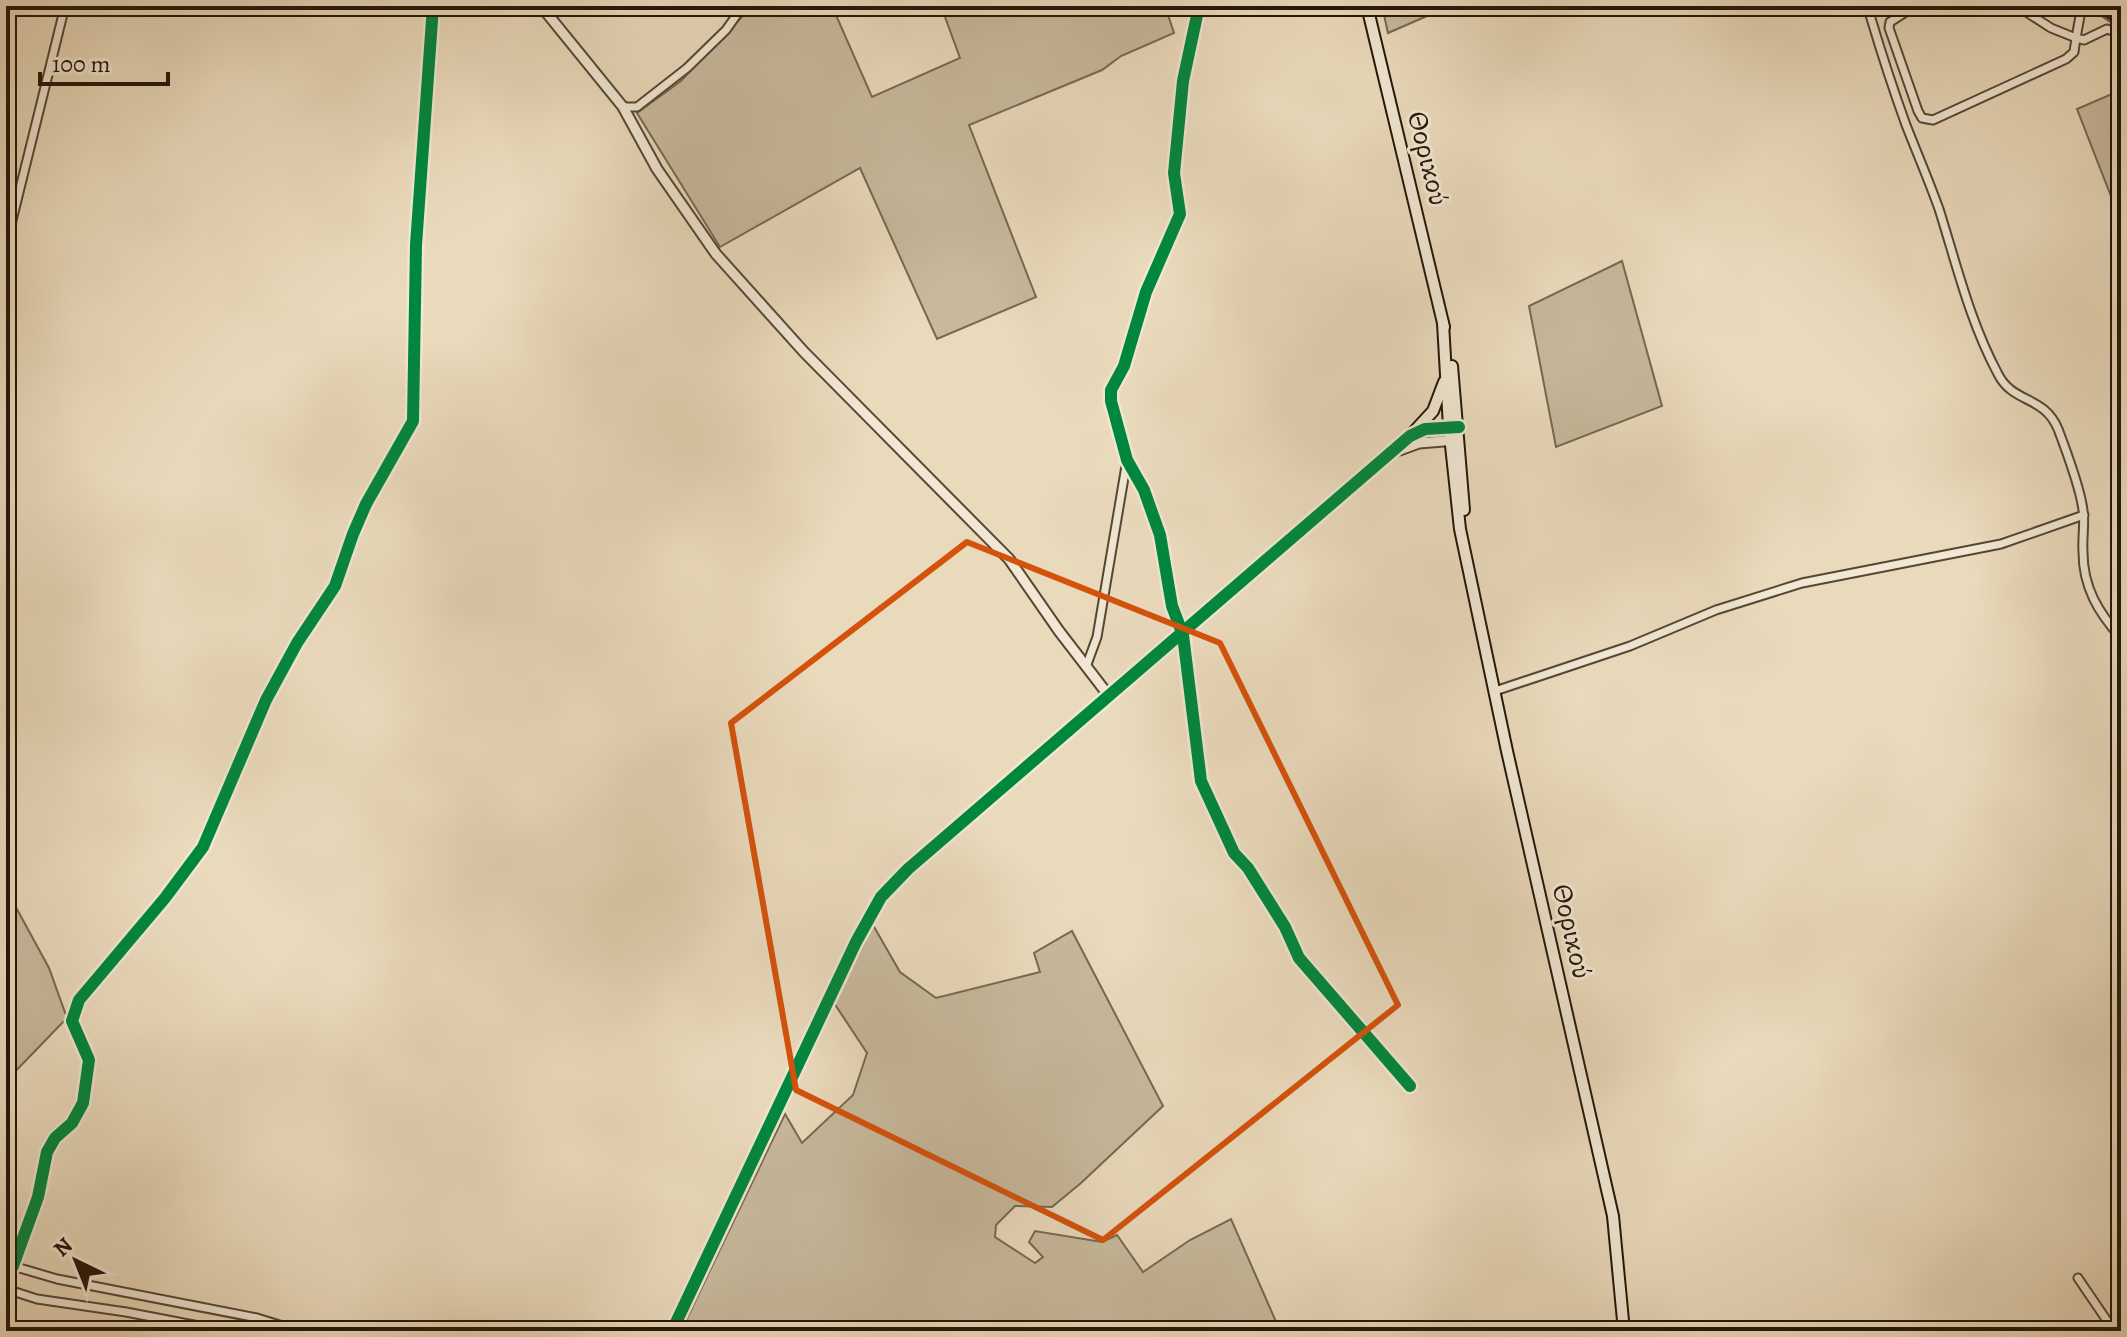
<svg xmlns="http://www.w3.org/2000/svg" width="2127" height="1337" font-family="Alegreya,serif">
<style>
.green{fill:#c8b99d;stroke:#766852;stroke-width:2}
.lines{fill:none;stroke-linecap:round;stroke-linejoin:round}
.stream{stroke:#72634f;stroke-width:3}
.minor-casing{stroke:#554735;stroke-width:11}
.tertiary-casing{stroke:#554735;stroke-width:13}
.secondary-casing{stroke:#231608;stroke-width:14}
.trunk-casing{stroke:#231608;stroke-width:15}
.minor{stroke:#f1e7d3;stroke-width:7}
.tertiary{stroke:#f1e7d3;stroke-width:9}
.secondary{stroke:#f1e7d3;stroke-width:10}
.trunk{stroke:#eadabc;stroke-width:11}
.cycleway-casing{stroke:#f1e7d3;stroke-width:17}
.cycleway{stroke:#00873e;stroke-width:12}
.marked{fill:none;stroke:#d4520c;stroke-width:6;stroke-linejoin:round}
.labels{text-anchor:middle;stroke-width:6;stroke-linejoin:round;paint-order:stroke}
.street-label{font-size:28px;fill:#231608;stroke:#f1e7d3}
</style>
<rect width="100%" height="100%" fill="#eadabc"/>
<filter id="stains"><feTurbulence type="fractalNoise" baseFrequency=".0025" numOctaves="4"/><feColorMatrix values="0 0 0 0 .2 0 0 0 0 .09 0 0 0 0 .02 0 0 0 .5 -.17"/></filter>
<radialGradient id="worn" r=".72"><stop offset=".6" stop-color="#630" stop-opacity="0"/><stop offset="1" stop-color="#630" stop-opacity=".3"/></radialGradient>
<!-- green -->
<g class="green">
<path d="M752,6H832L872,97L960,58L941,6H1165L1174,33L1121,56L1102,70L969,125L1036,297L937,339L860,168L720,247L637,113L681,81Z"/>
<path d="M1382,6H1450L1388,33Z"/>
<path d="M2121,90V222L2077,109Z"/>
<path d="M1622,261L1662,406L1556,447L1529,306Z"/>
<path d="M6,889L49,968L67,1018L6,1081Z"/>
<path d="M873,925L900,972L936,998L1040,972L1034,953L1072,931L1163,1106L1081,1183L1052,1207L1015,1206L996,1225L995,1237L1035,1263L1043,1257L1029,1242L1035,1231L1102,1242L1117,1235L1143,1272L1190,1240L1231,1219L1277,1324L1255,1331H681L785,1114L802,1143L853,1095L867,1053L834,1003Z"/>
</g>
<g class="lines">
<!-- stream -->
<path class="stream" d="M2088,6L2120,28"/>
<defs>
<g id="minor">
<path d="M1199,6L1183,81L1174,173L1180,214L1146,292L1124,366L1111,390V401L1127,460L1144,490L1160,535L1172,606L1183,635L1201,781L1234,853L1248,868L1285,927L1299,958L1410,1086"/>
<path d="M1869,6L1870,15C1881,52 1893,89 1906,125C1917,153 1929,181 1939,209C1957,266 1970,322 1998,374C2013,404 2044,395 2058,429C2066,450 2080,487 2083,510C2085,523 2082,538 2083,552C2083,587 2098,612 2121,638"/>
<path d="M1915,6L1890,22L1889,28L1918,111L1922,118L1933,120L2066,59L2074,52L2076,38L2051,28L2017,6"/>
<path d="M2079,6L2080,16L2076,38L2084,40L2107,29L2121,34"/>
<path d="M623,107H637L687,68L726,30L743,6"/>
<path d="M6,245L65,6"/>
<path d="M1086,667L1097,637L1127,460"/>
<path d="M1495,691L1630,646L1716,610L1802,583L2001,544L2084,515"/>
<path d="M6,1264L57,1279L257,1318L299,1331"/>
<path d="M6,1278L13,1266L38,1197L47,1152L55,1138L72,1123L83,1103L89,1060L72,1021L79,1000L165,898L203,847L266,700L297,643L335,586L353,534L366,504L413,421L416,245L433,6"/>
<path d="M2078,1278L2114,1331"/>
<path d="M6,1289L37,1299L126,1312L225,1331"/>
<path d="M672,1331L856,942L881,897L908,869L1109,696"/>
</g>
<g id="tertiary">
<path d="M541,6L623,107L657,169L716,254L804,352L1009,559L1059,631L1109,696L1410,436L1425,429L1454,427"/>
<path d="M1400,450L1419,443L1456,440"/>
</g>
<g id="secondary">
<path d="M1367,6L1444,327"/>
<path d="M1443,323L1449,427L1460,529L1507,751L1613,1216L1624,1331"/>
<path d="M1452,366L1464,510"/>
<path d="M1410,436L1433,411L1444,382"/>
</g>
<path id="trunk" d="M2102,6L2121,18"/>
</defs>
<!-- minor casing -->
<use href="#minor" class="minor-casing"/>
<!-- tertiary casing -->
<use href="#tertiary" class="tertiary-casing"/>
<!-- secondary casing -->
<use href="#secondary" class="secondary-casing"/>
<!-- trunk casing -->
<use href="#trunk" class="trunk-casing"/>
<!-- minor -->
<use href="#minor" class="minor"/>
<!-- tertiary -->
<use href="#tertiary" class="tertiary"/>
<!-- secondary -->
<use href="#secondary" class="secondary"/>
<!-- trunk -->
<use href="#trunk" class="trunk"/>
<defs>
<g id="cycleway">
<path d="M1199,6L1183,81L1174,173L1180,214L1146,292L1124,366L1111,390V401L1127,460L1144,490L1160,535L1172,606L1183,635L1201,781L1234,853L1248,868L1285,927L1299,958L1410,1086"/>
<path d="M6,1278L13,1266L38,1197L47,1152L55,1138L72,1123L83,1103L89,1060L72,1021L79,1000L165,898L203,847L266,700L297,643L335,586L353,534L366,504L413,421L416,245L433,6"/>
<path d="M672,1331L856,942L881,897L908,869L1410,436L1425,429L1459,427"/>
</g>
</defs>
<!-- cycleway casing -->
<use href="#cycleway" class="cycleway-casing"/>
<!-- cycleway -->
<use href="#cycleway" class="cycleway"/>
</g>
<!-- marked area -->
<path class="marked" d="M967,542L1220,643L1398,1005L1103,1240L796,1090L731,723Z"/>
<g class="labels">
<!-- street labels -->
<g class="street-label">
<text transform="translate(1429 158) rotate(76)" y="10">Θορικού</text>
<text transform="translate(1573 931) rotate(77)" y="10">Θορικού</text>
</g>
</g>
<!-- margin -->
<rect width="2127" height="1337" fill="none" stroke="#eadabc" stroke-width="32"/>
<rect x="8" y="8" width="2111" height="1321" fill="none" stroke="#231608" stroke-width="4"/>
<rect x="16" y="16" width="2095" height="1305" fill="none" stroke="#231608" stroke-width="2"/>
<!-- north arrow -->
<g transform="translate(76 1261) rotate(317)" stroke="#f1e7d3" stroke-width="6" paint-order="stroke">
<path d="M0-6L14 30L0 20L-14 30Z" fill="#231608"/>
<text y="-12" font-size="22" font-weight="bold" text-anchor="middle" fill="#231608">N</text>
</g>
<!-- scale -->
<path d="M40 72v12h128v-12" fill="none" stroke="#231608" stroke-width="4"/>
<text x="52" y="72" font-size="24" fill="#231608" stroke="#f1e7d3" stroke-width="6" paint-order="stroke">100 m</text>
<rect width="100%" height="100%" filter="url(#stains)"/>
<rect width="100%" height="100%" fill="url(#worn)"/>
</svg>
